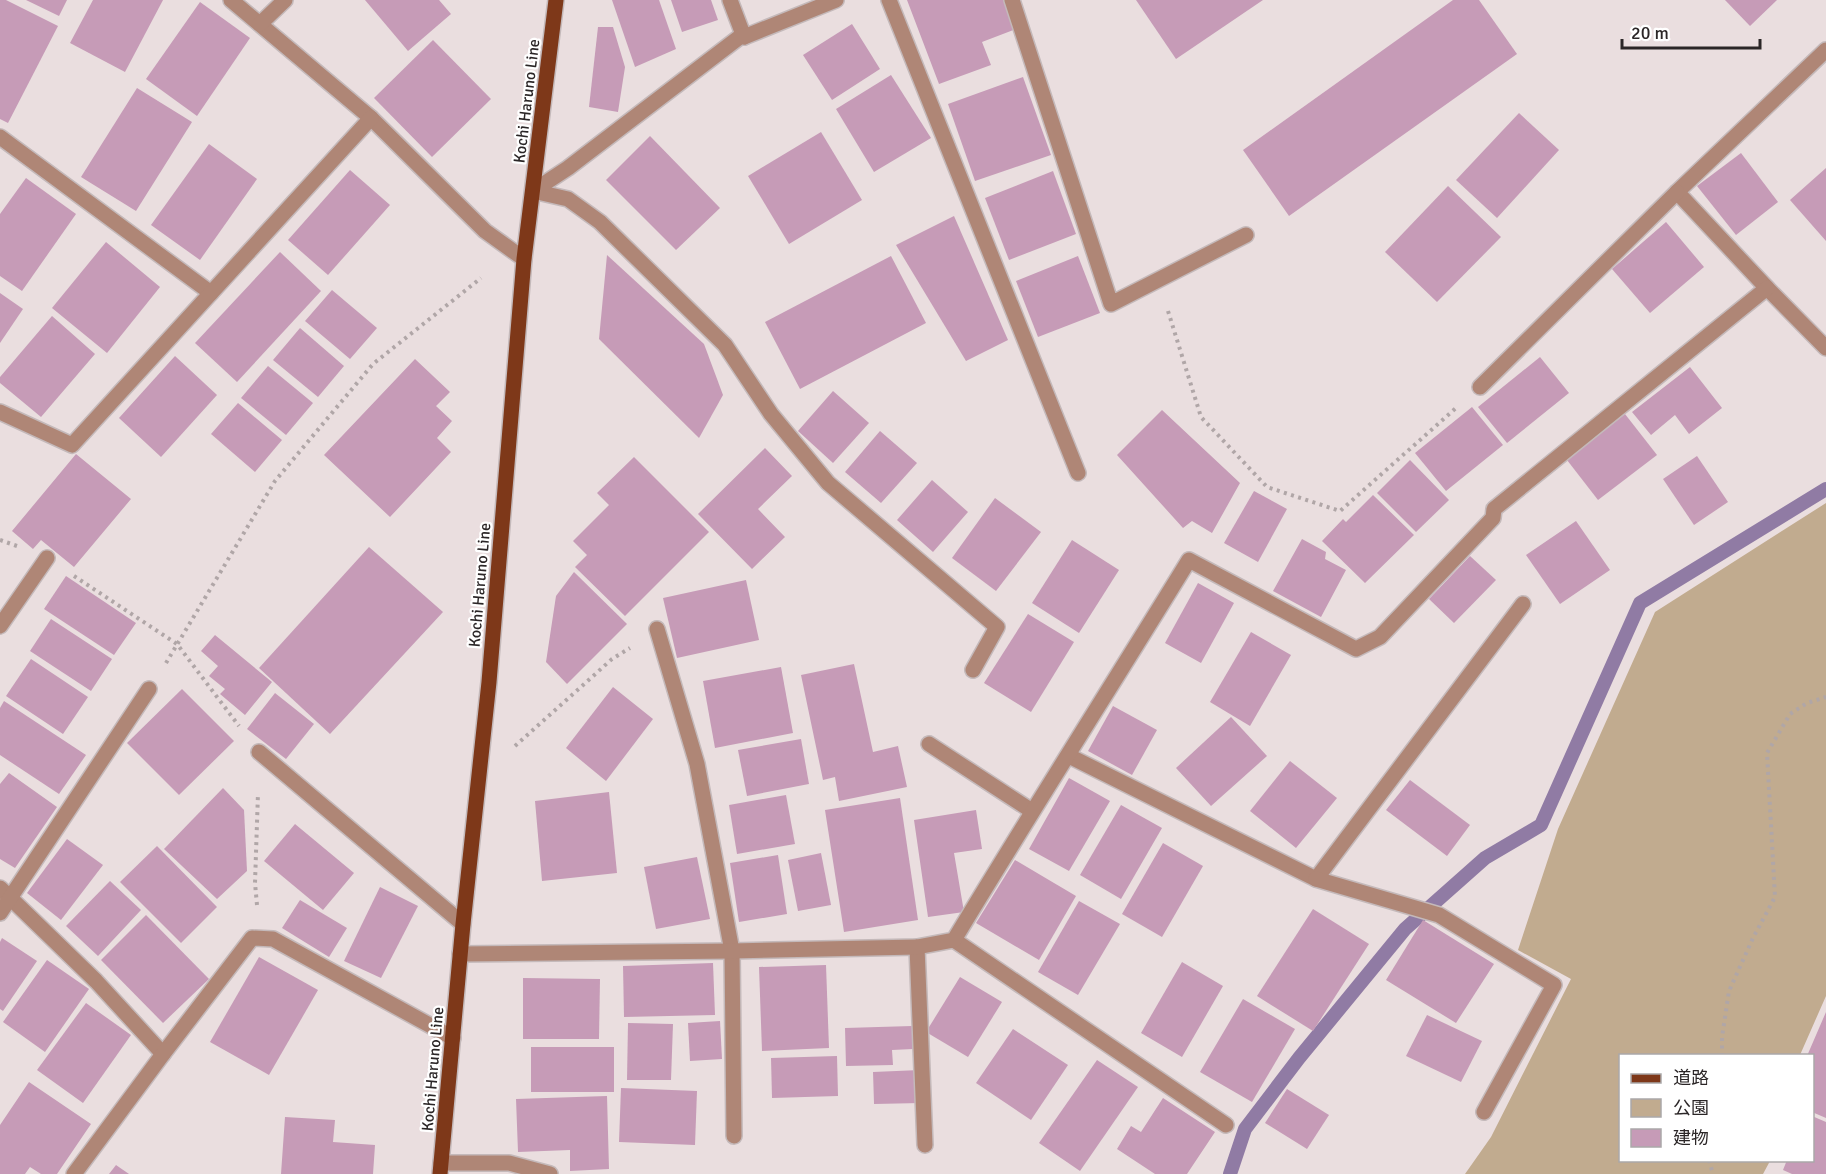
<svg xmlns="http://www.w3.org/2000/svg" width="1826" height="1174" font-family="Signika,'Noto Sans JP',sans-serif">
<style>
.green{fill:#c1ab8f}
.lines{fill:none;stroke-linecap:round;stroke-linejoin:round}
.stream{stroke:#907ba4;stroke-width:14}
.building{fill:#c69bb7}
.minor-casing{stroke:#c4b9ba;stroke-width:18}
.major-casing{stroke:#c4b9ba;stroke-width:18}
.path{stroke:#b0a6a7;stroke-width:4;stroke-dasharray:3 4.5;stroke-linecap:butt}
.minor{stroke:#af8676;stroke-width:15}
.major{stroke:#7e3819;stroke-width:15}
.labels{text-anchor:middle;stroke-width:4.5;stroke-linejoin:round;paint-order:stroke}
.street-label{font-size:16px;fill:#2b2627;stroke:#fff}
</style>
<rect width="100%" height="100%" fill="#eadedf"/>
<!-- green -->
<path class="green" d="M1826,503V996L1800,1055L1620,1056V1160L1770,1161L1763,1174H1465L1491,1137L1571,979L1518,950L1558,829L1655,612Z"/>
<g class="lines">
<!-- stream -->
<path class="stream" d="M1230,1174L1245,1129L1299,1058L1405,929L1485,858L1541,825L1640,603L1826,489"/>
</g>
<!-- building -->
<g class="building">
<path d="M0,0H6L58,26L8,123L0,119Z"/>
<path d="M26,0H67L59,16Z"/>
<path d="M93,0H163L125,72L70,43Z"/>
<path d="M365,0H439L451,14L408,51Z"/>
<path d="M612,0H659L676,49L635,67Z"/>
<path d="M671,0H711L718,20L682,32Z"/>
<path d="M907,0H1005L1016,29L982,42L991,65L939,84Z"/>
<path d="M1136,0H1263L1176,59Z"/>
<path d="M1453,0H1479L1517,54L1289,216L1243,150Z"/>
<path d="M1725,0H1777L1750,26Z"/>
<path d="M200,2L250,38L197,116L146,79Z"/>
<path d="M852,24L880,69L832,100L803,55Z"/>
<path d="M598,27H613L625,67L618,112L589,107Z"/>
<path d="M433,40L491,99L432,157L374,98Z"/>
<path d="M891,75L931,138L874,172L836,109Z"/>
<path d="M1023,77L1051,155L975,181L948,104Z"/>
<path d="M137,88L192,122L136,211L81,177Z"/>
<path d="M1519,113L1559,150L1497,218L1456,180Z"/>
<path d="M821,132L862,200L789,244L748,176Z"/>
<path d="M650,136L720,208L676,250L606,180Z"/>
<path d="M209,144L257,179L200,260L151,225Z"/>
<path d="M1741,153L1778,202L1736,235L1697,186Z"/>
<path d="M1826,168V241L1790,200Z"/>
<path d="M350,170L390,205L328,275L288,240Z"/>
<path d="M1053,171L1076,234L1009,260L985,198Z"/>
<path d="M26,178L76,214L22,291L0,276V214Z"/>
<path d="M1448,186L1501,237L1437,302L1385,252Z"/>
<path d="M954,216L1008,340L966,361L896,245Z"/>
<path d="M1666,222L1704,267L1650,313L1612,269Z"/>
<path d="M106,242L160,287L107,353L52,308Z"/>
<path d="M280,252L321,291L237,382L195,343Z"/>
<path d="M607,255L704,344L723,395L699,438L599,339Z"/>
<path d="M891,256L926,323L800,389L765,322Z"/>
<path d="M1078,256L1100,313L1038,337L1016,281Z"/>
<path d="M332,290L377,328L350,359L305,321Z"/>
<path d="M0,293L23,309L0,343Z"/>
<path d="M52,316L95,354L41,417L0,383V377Z"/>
<path d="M300,328L344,366L318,397L273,360Z"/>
<path d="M175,356L217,395L161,457L119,418Z"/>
<path d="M1540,357L1569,393L1507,443L1478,407Z"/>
<path d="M415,359L450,392L436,406L452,421L437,438L451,452L390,517L324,455Z"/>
<path d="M268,366L313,403L286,435L241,398Z"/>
<path d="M1690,367L1722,408L1689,434L1675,415L1651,435L1632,412Z"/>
<path d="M833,391L869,423L833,463L798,431Z"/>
<path d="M238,403L282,440L255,472L211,434Z"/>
<path d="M1472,407L1503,445L1446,491L1415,453Z"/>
<path d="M1162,410L1240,483L1212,533L1192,521L1183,528L1117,455Z"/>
<path d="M1625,414L1657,455L1598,500L1567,460Z"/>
<path d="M880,431L917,463L881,503L845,472Z"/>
<path d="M765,448L792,476L758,509L785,537L752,569L698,514Z"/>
<path d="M76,454L131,499L74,567L41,540L33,549L12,531Z"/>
<path d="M1697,456L1728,502L1694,525L1663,479Z"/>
<path d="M634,457L709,532L625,616L575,567L587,555L573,541L609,505L597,493Z"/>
<path d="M1410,460L1449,500L1416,532L1377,493Z"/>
<path d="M932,480L968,512L933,552L897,520Z"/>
<path d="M1254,491L1287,509L1258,562L1224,543Z"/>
<path d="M1373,495L1414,535L1365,583L1322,541L1343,519L1346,522Z"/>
<path d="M995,498L1041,532L996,591L952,558Z"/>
<path d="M1576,521L1610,570L1560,604L1526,555Z"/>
<path d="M1302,539L1326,552L1325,559L1346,570L1321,617L1273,591Z"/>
<path d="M1072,540L1119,570L1079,633L1032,603Z"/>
<path d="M369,547L443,612L330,734L259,668Z"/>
<path d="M1470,556L1496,580L1454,623L1429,599Z"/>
<path d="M574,572L627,624L567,684L546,662L556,596Z"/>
<path d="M66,576L136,623L114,655L44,609Z"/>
<path d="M746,580L759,640L677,658L663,598Z"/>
<path d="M1198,583L1234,603L1201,663L1165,643Z"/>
<path d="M1028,614L1074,642L1031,712L984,683Z"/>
<path d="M51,619L112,659L91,691L30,651Z"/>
<path d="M1251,632L1291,655L1250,726L1210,702Z"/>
<path d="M215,635L272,682L245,715L220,694L225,689L209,676L218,666L201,651Z"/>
<path d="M31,659L88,697L63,734L6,696Z"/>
<path d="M854,664L873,752L898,746L907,787L839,801L835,777L823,780L801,675Z"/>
<path d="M781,667L793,733L715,748L703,681Z"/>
<path d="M613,687L653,719L606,781L566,748Z"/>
<path d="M182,689L234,741L179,795L127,743Z"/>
<path d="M275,693L314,724L286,759L247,729Z"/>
<path d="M4,701L86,755L59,794L0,755V708Z"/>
<path d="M1113,706L1157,730L1132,775L1088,751Z"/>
<path d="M1231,717L1267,756L1211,806L1176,768Z"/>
<path d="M801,739L809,784L747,796L738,750Z"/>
<path d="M1290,761L1337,798L1296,848L1250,811Z"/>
<path d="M9,773L57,807L15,868L0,859V784Z"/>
<path d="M1069,778L1110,801L1069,871L1029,849Z"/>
<path d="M1410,780L1470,825L1447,856L1386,810Z"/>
<path d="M223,788L244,810L247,871L217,899L164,849Z"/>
<path d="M609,792L617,873L542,881L535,801Z"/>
<path d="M786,795L795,844L737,854L729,805Z"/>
<path d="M900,798L918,920L844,932L825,810Z"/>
<path d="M1121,805L1162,828L1121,899L1080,875Z"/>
<path d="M976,810L982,849L954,853L964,912L928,917L914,820Z"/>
<path d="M295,824L354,873L323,910L264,861Z"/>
<path d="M67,839L103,865L61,920L27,893Z"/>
<path d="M1163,843L1203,866L1162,937L1122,914Z"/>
<path d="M157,846L217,907L181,943L120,882Z"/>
<path d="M821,853L831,905L798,911L788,860Z"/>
<path d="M778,855L787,914L739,922L730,863Z"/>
<path d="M697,857L710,919L656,929L644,867Z"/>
<path d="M1015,860L1076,896L1039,960L976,923Z"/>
<path d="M110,881L141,910L98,956L66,926Z"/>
<path d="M380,887L418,906L381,978L344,961Z"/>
<path d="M300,900L347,928L329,957L282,928Z"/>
<path d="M1079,901L1120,924L1078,995L1038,972Z"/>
<path d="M1313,909L1369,944L1313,1031L1257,996Z"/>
<path d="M146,915L209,979L163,1023L101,960Z"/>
<path d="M1423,920L1494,964L1456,1023L1386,980Z"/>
<path d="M2,938L37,961L3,1011L0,1009V942Z"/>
<path d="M259,957L318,990L269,1075L210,1042Z"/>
<path d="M47,960L89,989L45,1052L3,1022Z"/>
<path d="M1182,962L1223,986L1182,1057L1141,1033Z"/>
<path d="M713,963L715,1015L624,1017L623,966Z"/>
<path d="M826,965L829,1048L762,1051L759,967Z"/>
<path d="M960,977L1002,1002L968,1057L926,1032Z"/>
<path d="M523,978L600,979L599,1039H523Z"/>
<path d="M1243,999L1295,1029L1252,1102L1200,1072Z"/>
<path d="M86,1003L131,1035L83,1103L37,1070Z"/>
<path d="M1826,1012V1118L1812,1112V1056H1807Z"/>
<path d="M1427,1015L1482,1041L1461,1082L1406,1056Z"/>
<path d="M720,1021L722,1059L690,1061L688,1023Z"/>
<path d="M628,1023L673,1024L671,1080H627Z"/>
<path d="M912,1026L913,1049L892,1050L893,1065L846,1066L845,1028Z"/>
<path d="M1013,1029L1068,1065L1031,1120L976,1083Z"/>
<rect x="531" y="1047" width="83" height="45"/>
<path d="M837,1056L838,1096L772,1098L771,1058Z"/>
<path d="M1097,1060L1138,1087L1080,1171L1039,1143Z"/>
<path d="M920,1070L921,1103L874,1104L873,1072Z"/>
<path d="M29,1082L91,1124L57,1174H41L30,1167L25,1174H0V1125Z"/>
<path d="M621,1088L697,1091L695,1145L619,1142Z"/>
<path d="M1287,1089L1329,1115L1307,1149L1265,1123Z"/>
<path d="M607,1096L609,1169L570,1171V1150L518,1152L516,1099Z"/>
<path d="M1163,1098L1215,1132L1187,1174H1155L1117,1149L1131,1126L1141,1132Z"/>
<path d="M1812,1116L1826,1122V1174H1792L1783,1170L1787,1160H1812Z"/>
<path d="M285,1117L335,1120L333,1142L375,1145L373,1174H281Z"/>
<path d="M116,1165L129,1174H109Z"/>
</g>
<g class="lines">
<defs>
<g id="minor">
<path d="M231,0L371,118L485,231L524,259"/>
<path d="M730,0L744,37"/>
<path d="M836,0L744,37L741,36L568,168L533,191L568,199L600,222L725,345L771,414L828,483L997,627L973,670"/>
<path d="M889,0L1078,473"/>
<path d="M1012,0L1111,304L1246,235"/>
<path d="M260,24L285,0"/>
<path d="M1826,50L1677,192L1767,288L1826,348"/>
<path d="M0,137L211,293"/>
<path d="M1480,387L1677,192"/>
<path d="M0,412L72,445L371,118"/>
<path d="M0,626L47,558"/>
<path d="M657,629L697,764L732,951L734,1136"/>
<path d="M929,744L1032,811"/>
<path d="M259,752L463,924"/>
<path d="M1069,756L1316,879L1523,604"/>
<path d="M1316,879L1439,915L1554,985L1484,1112"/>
<path d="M0,888L96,981L163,1054"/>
<path d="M0,913L149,689"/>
<path d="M954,940L1226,1125"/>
<path d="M917,947L925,1145"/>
<path d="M460,954L732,951L917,947L954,940C1031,812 1111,687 1189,560L1356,649L1380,637L1493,518L1494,509L1767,288"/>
<path d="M441,1163H509L550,1174"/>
<path d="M74,1174L163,1054L252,938L273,939L453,1038"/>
</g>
<path id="major" d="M440,1174L463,924L489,682L524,259L556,0"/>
</defs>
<!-- minor casing -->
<use href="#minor" class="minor-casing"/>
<!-- major casing -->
<use href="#major" class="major-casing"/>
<!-- path -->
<g class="path">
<path d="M1168,311L1201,417L1267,487L1340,511L1456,408"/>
<path d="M0,540L17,546"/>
<path d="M74,576L177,644L239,726"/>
<path d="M166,663L275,481L373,364L481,278"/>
<path d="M515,746L612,659L630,648"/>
<path d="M257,905L255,883L258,793"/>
<path d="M1722,1056V1037L1729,991L1753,938L1775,897L1767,753L1790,714L1807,703L1826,697"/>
<path d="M1709,1160L1713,1174"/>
</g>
<!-- minor -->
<use href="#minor" class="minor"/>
<!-- major -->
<use href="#major" class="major"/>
</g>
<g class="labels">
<!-- street labels -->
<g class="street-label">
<text transform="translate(526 101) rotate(-83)" y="6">Kochi Haruno Line</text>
<text transform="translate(479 585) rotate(-85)" y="6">Kochi Haruno Line</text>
<text transform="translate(432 1069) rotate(-85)" y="6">Kochi Haruno Line</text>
</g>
</g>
<!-- legend -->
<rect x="1619" y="1054" width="195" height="108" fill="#ffffff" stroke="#aaa8a9" stroke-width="1.5"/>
<rect x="1631" y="1074" width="30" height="9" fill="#7e3819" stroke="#aaa8a9" stroke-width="1.5"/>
<text x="1673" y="1084" font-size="18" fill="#2b2627">道路</text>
<rect x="1631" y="1099" width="30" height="18" fill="#c1ab8f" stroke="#aaa8a9" stroke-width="1.5"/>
<text x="1673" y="1114" font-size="18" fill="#2b2627">公園</text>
<rect x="1631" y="1129" width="30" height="18" fill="#c69bb7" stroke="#aaa8a9" stroke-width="1.5"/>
<text x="1673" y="1144" font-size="18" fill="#2b2627">建物</text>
<!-- scale -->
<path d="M1622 39v9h138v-9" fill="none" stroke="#2b2627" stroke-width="3"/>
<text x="1631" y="39" font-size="18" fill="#2b2627" stroke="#ffffff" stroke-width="4.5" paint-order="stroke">20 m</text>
</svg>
